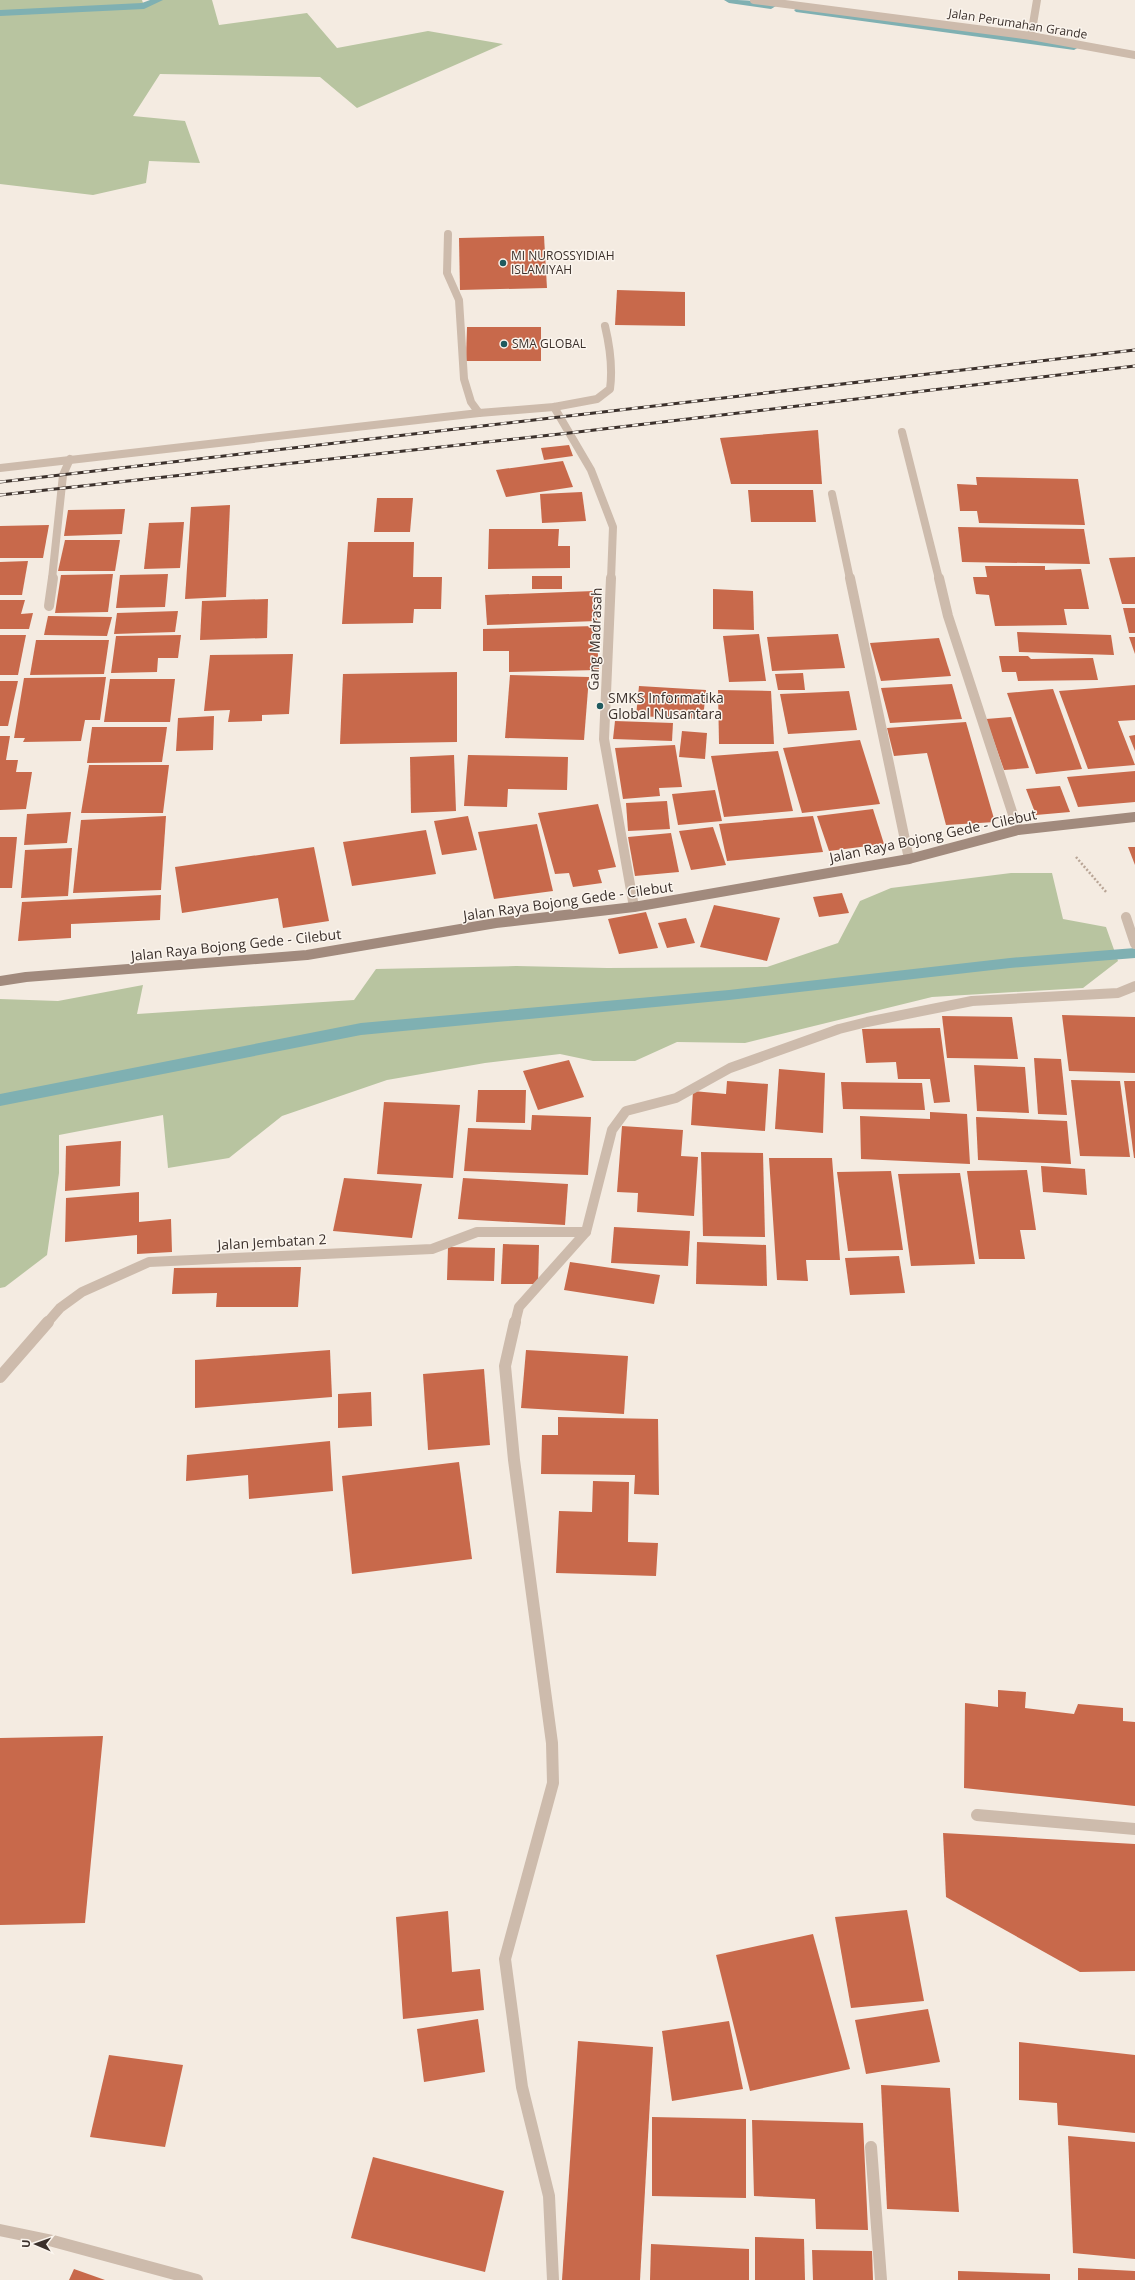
<svg xmlns="http://www.w3.org/2000/svg" width="1135" height="2280" font-family="'Open Sans',sans-serif">
<style>
.green{fill:#b8c4a0}
.lines{fill:none;stroke-linecap:round;stroke-linejoin:round}
.stream{fill:#7fb0b2;fill-rule:evenodd}
.building{fill:#c8694b}
.path{stroke:#b9a596;stroke-width:2.5;stroke-dasharray:2 2;stroke-linecap:butt}
.service{stroke:#cdbbac;stroke-width:8}
.minor-far2{stroke:#cdbbac;stroke-width:8}
.minor-far1{stroke:#cdbbac;stroke-width:10}
.minor{stroke:#cdbbac;stroke-width:12}
.secondary{stroke:#a18a7d;stroke-width:10}
.rail-casing{stroke:#3b302b;stroke-width:3}
.rail{stroke:#fbf5ee;stroke-width:2;stroke-dasharray:6;stroke-linecap:butt}
.poi-dot{fill:#1f5a5e;stroke:#fbf5ee;stroke-width:1.5}
.labels{text-anchor:middle;stroke-width:3;stroke-linejoin:round;paint-order:stroke}
.far-street-label{font-size:12px;fill:#3b302b;stroke:#fbf5ee}
.far-poi-label{font-size:12px;fill:#3b302b;stroke:#fbf5ee;text-anchor:start}
.street-label{font-size:14px;fill:#3b302b;stroke:#fbf5ee}
.poi-label{font-size:14px;fill:#3b302b;stroke:#fbf5ee;text-anchor:start}
</style>
<rect width="100%" height="100%" fill="#f4ebe1"/>
<!-- green -->
<g class="green">
<path d="M0,0H142L144,6L159,0H212L219,25L307,13L337,48L428,31L503,44L357,108L320,77L160,74L133,116L185,121L200,163L149,161L146,183L93,195L0,184Z"/>
<path d="M1011,873H1052L1063,919L1106,927L1118,961L1083,988L932,997L745,1043L677,1042L635,1061H593L560,1054L485,1063L387,1080L282,1116L229,1158L168,1168L163,1115L59,1135V1173L47,1255L5,1287L0,1288V999L58,1001L143,985L137,1014L354,1000L376,969L516,966L607,968L767,967L838,943L860,901L891,888Z"/>
</g>
<g class="lines">
<!-- stream -->
<g class="stream">
<path d="M150,0H163L144,9L0,16V10L142,3Z"/>
<path d="M724,0C736,0 768,0 776,6L771,9L729,3Z"/>
<path d="M799,7L1074,44L1079,47L1074,50L796,12L794,10Z"/>
<path d="M1135,948V958L1010,968L729,1000L361,1035L0,1106V1094L361,1023L729,990L1010,958Z"/>
</g>
</g>
<!-- building -->
<g class="building">
<path d="M544,236L547,288L460,290L459,238Z"/>
<path d="M617,290L685,292V326L615,325Z"/>
<path d="M467,327H541V361H466Z"/>
<path d="M818,430L822,484H731L720,438Z"/>
<path d="M569,445L573,456L544,460L541,448Z"/>
<path d="M563,461L573,487L506,497L496,470Z"/>
<path d="M976,477L1078,479L1085,525L979,523L977,511H960L957,484L977,485Z"/>
<path d="M748,490H813L816,522H751Z"/>
<path d="M582,492L586,521L542,523L540,494Z"/>
<path d="M377,498H413L410,532H374Z"/>
<path d="M230,505L226,597L185,599L191,507Z"/>
<path d="M125,509L122,534L64,536L68,510Z"/>
<path d="M184,522L180,568L144,569L149,523Z"/>
<path d="M49,525L43,558H0V526Z"/>
<path d="M958,527L1084,529L1090,564L962,562Z"/>
<path d="M489,529H559L558,546H570V568L488,569Z"/>
<path d="M65,540H120L115,571H58Z"/>
<path d="M348,542H414L413,577H442L441,609H414L413,623L342,624Z"/>
<path d="M1135,557V604H1122L1109,558Z"/>
<path d="M28,561L22,595H0V562Z"/>
<path d="M985,566H1045V570L1081,569L1089,609H1064L1067,625L995,626L989,595L976,594L973,577H987Z"/>
<path d="M113,574L108,612L55,613L61,575Z"/>
<path d="M168,574L165,607L116,608L120,575Z"/>
<rect x="532" y="576" width="30" height="13"/>
<path d="M713,589L753,591L754,630L713,629Z"/>
<path d="M594,591L597,621L487,625L485,595Z"/>
<path d="M268,599L267,638L200,640L202,601Z"/>
<path d="M0,600H25L21,614L33,613L29,629H0Z"/>
<path d="M1123,608H1135V633H1129Z"/>
<path d="M178,611L175,632L114,634L117,613Z"/>
<path d="M48,616L112,617L107,636L44,635Z"/>
<path d="M596,626L599,670L509,672V651H483V629Z"/>
<path d="M1017,632L1111,635L1114,655L1019,652Z"/>
<path d="M759,634L766,681L729,682L723,636Z"/>
<path d="M838,634L845,668L772,671L767,637Z"/>
<path d="M0,635H26L18,675H0Z"/>
<path d="M181,635L178,658H158L157,672L111,673L116,636Z"/>
<path d="M1129,637H1135V654Z"/>
<path d="M939,638L951,676L881,681L870,643Z"/>
<path d="M36,640H109L104,674L30,675Z"/>
<path d="M293,654L289,714L262,715V721L228,722L230,710L204,711L210,655Z"/>
<path d="M999,656H1028L1031,659L1093,658L1098,680L1018,681L1016,672H1002Z"/>
<path d="M457,672V742L340,744L343,674Z"/>
<path d="M803,673L805,690H778L775,674Z"/>
<path d="M510,675L589,677L584,740L505,738Z"/>
<path d="M106,677L100,720H85L81,741L23,742L25,738H14L24,678Z"/>
<path d="M110,679H175L170,722H104Z"/>
<path d="M0,681H18L8,726H0Z"/>
<path d="M952,684L962,719L890,723L881,688Z"/>
<path d="M1135,685V720L1118,721L1135,765L1088,769L1059,691Z"/>
<path d="M639,686L706,690L703,719L636,716Z"/>
<path d="M1053,689L1082,769L1036,774L1007,693Z"/>
<path d="M718,690L771,691L774,744H719Z"/>
<path d="M849,691L857,730L788,734L780,694Z"/>
<path d="M214,716L213,750L176,751L178,718Z"/>
<path d="M1011,717L1029,768L1004,770L986,719Z"/>
<path d="M615,721L673,723L672,741L613,739Z"/>
<path d="M966,722L995,822L946,825L927,753L894,756L887,728Z"/>
<path d="M92,727H167L162,762L87,763Z"/>
<path d="M682,731L707,733L705,759L679,757Z"/>
<path d="M1135,735V751L1129,736Z"/>
<path d="M0,736H10L6,760H18L16,772H32L26,809L0,810Z"/>
<path d="M860,740L880,804L802,813L783,748Z"/>
<path d="M675,745L682,787L659,788L660,796L623,799L615,748Z"/>
<path d="M778,751L793,811L724,817L711,756Z"/>
<path d="M454,755L456,811L411,813L410,757Z"/>
<path d="M468,755L568,757L567,790L508,789L507,807L464,806Z"/>
<path d="M89,765H169L163,813H81Z"/>
<path d="M1135,771V802L1078,807L1067,777Z"/>
<path d="M1060,786L1070,812L1036,815L1026,789Z"/>
<path d="M715,790L722,821L678,825L672,794Z"/>
<path d="M667,801L670,829L628,831L626,803Z"/>
<path d="M598,804L616,867L598,870L602,883L573,887L569,873L555,874L538,813Z"/>
<path d="M873,809L884,844L829,851L817,816Z"/>
<path d="M71,812L67,843L24,845L27,814Z"/>
<path d="M166,816L161,890L73,893L81,820Z"/>
<path d="M468,816L477,850L442,855L434,821Z"/>
<path d="M813,816L823,852L727,861L719,824Z"/>
<path d="M537,824L553,891L494,899L478,832Z"/>
<path d="M713,827L726,865L691,870L679,831Z"/>
<path d="M426,830L436,874L352,886L343,842Z"/>
<path d="M671,833L679,872L635,876L628,837Z"/>
<path d="M0,837H17L12,888H0Z"/>
<path d="M314,847L329,921L283,928L278,898L182,913L175,867Z"/>
<path d="M1128,847H1135V865Z"/>
<path d="M72,848L68,896L21,898L25,850Z"/>
<path d="M842,893L849,913L819,917L813,897Z"/>
<path d="M161,895L160,920L71,924V938L18,941L22,902Z"/>
<path d="M714,905L780,918L767,961L700,947Z"/>
<path d="M646,912L658,948L619,954L608,919Z"/>
<path d="M686,918L695,943L667,948L658,923Z"/>
<path d="M1062,1015L1135,1017V1073L1069,1071Z"/>
<path d="M942,1016L1012,1017L1018,1059L947,1058Z"/>
<path d="M940,1028L950,1102L934,1103L930,1079H898L896,1062L866,1063L862,1029Z"/>
<path d="M1034,1058L1061,1059L1067,1115L1038,1114Z"/>
<path d="M569,1060L584,1097L538,1110L523,1071Z"/>
<path d="M974,1065L1025,1067L1029,1113L977,1111Z"/>
<path d="M779,1069L825,1073L823,1133L775,1129Z"/>
<path d="M1071,1080L1120,1081L1130,1157L1080,1156Z"/>
<path d="M727,1081L768,1084L765,1131L691,1125L693,1091L726,1094Z"/>
<path d="M1124,1081H1135V1158H1134Z"/>
<path d="M841,1082L922,1083L925,1110L843,1109Z"/>
<path d="M478,1090H526L525,1123L476,1122Z"/>
<path d="M384,1102L460,1105L453,1178L377,1174Z"/>
<path d="M930,1112L967,1114L970,1164L861,1159L860,1116L930,1119Z"/>
<path d="M532,1115L591,1117L588,1175L464,1171L468,1128L531,1130Z"/>
<path d="M976,1117L1067,1121L1071,1164L978,1160Z"/>
<path d="M622,1126L683,1130L681,1156L698,1157L694,1216L637,1212L638,1193L617,1192Z"/>
<path d="M121,1141L120,1186L65,1191L66,1146Z"/>
<path d="M701,1152L763,1153L765,1237L703,1236Z"/>
<path d="M769,1158H832L840,1260H806L808,1281L777,1280Z"/>
<path d="M1041,1166L1085,1169L1087,1195L1043,1192Z"/>
<path d="M1027,1170L1036,1230H1020L1025,1259H979L967,1171Z"/>
<path d="M891,1171L903,1250L848,1251L837,1172Z"/>
<path d="M960,1173L975,1264L911,1266L898,1174Z"/>
<path d="M344,1178L422,1184L412,1238L333,1231Z"/>
<path d="M463,1178L568,1184L565,1225L458,1219Z"/>
<path d="M139,1192V1222L171,1219L172,1252L137,1254V1235L65,1242L66,1198Z"/>
<path d="M614,1227L690,1231L688,1266L611,1263Z"/>
<path d="M697,1242L766,1245L767,1286L696,1284Z"/>
<path d="M503,1244L539,1245L538,1284H501Z"/>
<path d="M448,1247L495,1248L494,1281L447,1280Z"/>
<path d="M899,1256L905,1293L850,1295L845,1258Z"/>
<path d="M570,1262L660,1275L654,1304L564,1290Z"/>
<path d="M301,1267L298,1307H216L217,1293L172,1294L174,1268Z"/>
<path d="M330,1350L332,1397L195,1408V1360Z"/>
<path d="M526,1350L628,1356L624,1414L521,1408Z"/>
<path d="M484,1369L490,1445L428,1450L423,1374Z"/>
<path d="M371,1392L372,1426L338,1428V1394Z"/>
<path d="M558,1417L658,1419L659,1495L634,1494L635,1475L541,1474L542,1435H558Z"/>
<path d="M330,1441L333,1491L249,1499L248,1475L186,1481L187,1455Z"/>
<path d="M459,1462L472,1559L352,1574L342,1476Z"/>
<path d="M593,1481L629,1482L628,1542L658,1543L656,1576L556,1573L559,1511L592,1512Z"/>
<path d="M998,1690L1026,1692L1025,1708L1074,1714L1078,1704L1123,1708V1721L1135,1722V1806L964,1788L965,1703L998,1707Z"/>
<path d="M103,1736L85,1923L0,1925V1738Z"/>
<path d="M943,1833L1135,1844V1971L1080,1972L946,1897Z"/>
<path d="M907,1910L924,2001L851,2008L835,1917Z"/>
<path d="M448,1911L452,1972L480,1969L484,2010L403,2019L396,1917Z"/>
<path d="M813,1934L850,2069L750,2091L716,1955Z"/>
<path d="M928,2009L940,2062L866,2074L855,2020Z"/>
<path d="M478,2019L485,2072L424,2082L417,2029Z"/>
<path d="M729,2021L743,2089L672,2101L662,2031Z"/>
<path d="M578,2041L653,2047L640,2280H562Z"/>
<path d="M1019,2042L1135,2055V2133L1058,2125L1057,2103L1019,2100Z"/>
<path d="M109,2055L183,2065L165,2147L90,2137Z"/>
<path d="M881,2085L950,2088L959,2212L887,2209Z"/>
<path d="M652,2117L746,2119V2198L652,2196Z"/>
<path d="M752,2120L863,2123L868,2230L816,2229L815,2199L754,2196Z"/>
<path d="M1068,2136L1135,2142V2259L1073,2253Z"/>
<path d="M373,2157L504,2191L485,2272L351,2238Z"/>
<path d="M755,2237L804,2239L805,2280H755Z"/>
<path d="M651,2244L749,2249V2280H650Z"/>
<path d="M812,2250L872,2251L873,2280H813Z"/>
<path d="M1078,2268L1135,2271V2280H1078Z"/>
<path d="M74,2269L105,2280H69Z"/>
<path d="M958,2271L1050,2274V2280H958Z"/>
</g>
<g class="lines">
<!-- path -->
<path class="path" d="M1076,857L1107,893"/>
<!-- service -->
<path class="service" d="M1031,36L1037,0"/>
<!-- minor-far2 -->
<g class="minor-far2">
<path d="M754,0L1031,36L1135,55"/>
<path d="M448,234L447,273L459,300L464,379L471,402L479,413L554,407L597,399L610,389C613,367 610,347 605,326"/>
<path d="M554,407L591,470L613,527L611,579"/>
<path d="M902,432L939,579"/>
<path d="M0,468L479,413"/>
<path d="M832,494L850,579"/>
<path d="M52,579L63,475L70,459"/>
</g>
<!-- minor-far1 -->
<g class="minor-far1">
<path d="M611,578L604,739L634,907"/>
<path d="M850,578L909,859"/>
<path d="M939,578L948,616L1018,830"/>
<path d="M49,606L53,578"/>
<path d="M1126,917L1135,944"/>
<path d="M47,1323L60,1308L82,1292L149,1262L432,1249L477,1232H586"/>
<path d="M515,1323L519,1307L586,1232L612,1130L626,1111L676,1098L730,1068L839,1029L867,1022L972,1001L1118,993L1135,986"/>
</g>
<!-- minor -->
<g class="minor">
<path d="M515,1322L505,1366L514,1460L552,1743L553,1783L505,1959L522,2087L549,2196L553,2280"/>
<path d="M0,1377L48,1322"/>
<path d="M977,1815L1135,1829"/>
<path d="M871,2147L881,2280"/>
<path d="M0,2230L53,2241L197,2280"/>
</g>
<!-- secondary -->
<path class="secondary" d="M0,981L26,977L307,955L496,923L634,907L909,859L1018,830L1135,817"/>
<defs>
<g id="rail">
<path d="M0,482L1135,350"/>
<path d="M0,495L569,433L1135,366"/>
</g>
</defs>
<!-- rail casing -->
<use href="#rail" class="rail-casing"/>
<!-- rail -->
<use href="#rail" class="rail"/>
</g>
<!-- markers -->
<g class="poi-dot">
<circle cx="503" cy="263" r="4"/>
<circle cx="504" cy="344" r="4"/>
<circle cx="600" cy="706" r="4"/>
</g>
<g class="labels">
<!-- far-street labels -->
<g class="far-street-label">
<text transform="translate(1018 24) rotate(9)" y="4">Jalan Perumahan Grande</text>
</g>
<!-- far-poi labels -->
<g class="far-poi-label">
<text x="511" y="260">MI NUROSSYIDIAH<tspan x="511" dy="14">ISLAMIYAH</tspan></text>
<text x="512" y="348">SMA GLOBAL</text>
</g>
<!-- street labels -->
<g class="street-label">
<text transform="translate(595 639) rotate(-88)" y="5">Gang Madrasah</text>
<text transform="translate(933 836) rotate(-12)" y="5">Jalan Raya Bojong Gede - Cilebut</text>
<text transform="translate(568 901) rotate(-8)" y="5">Jalan Raya Bojong Gede - Cilebut</text>
<text transform="translate(236 945) rotate(-6)" y="5">Jalan Raya Bojong Gede - Cilebut</text>
<text transform="translate(272 1242) rotate(-3)" y="5">Jalan Jembatan 2</text>
</g>
<!-- poi labels -->
<g class="poi-label">
<text x="608" y="703">SMKS Informatika<tspan x="608" dy="16">Global Nusantara</tspan></text>
</g>
</g>
<!-- north arrow -->
<g transform="translate(36 2244) rotate(272)" stroke="#fbf5ee" stroke-width="3" paint-order="stroke">
<path d="M0-3L7 15L0 10L-7 15Z" fill="#3b302b"/>
<text y="-6" font-size="11" font-weight="bold" text-anchor="middle" fill="#3b302b">U</text>
</g>
</svg>
